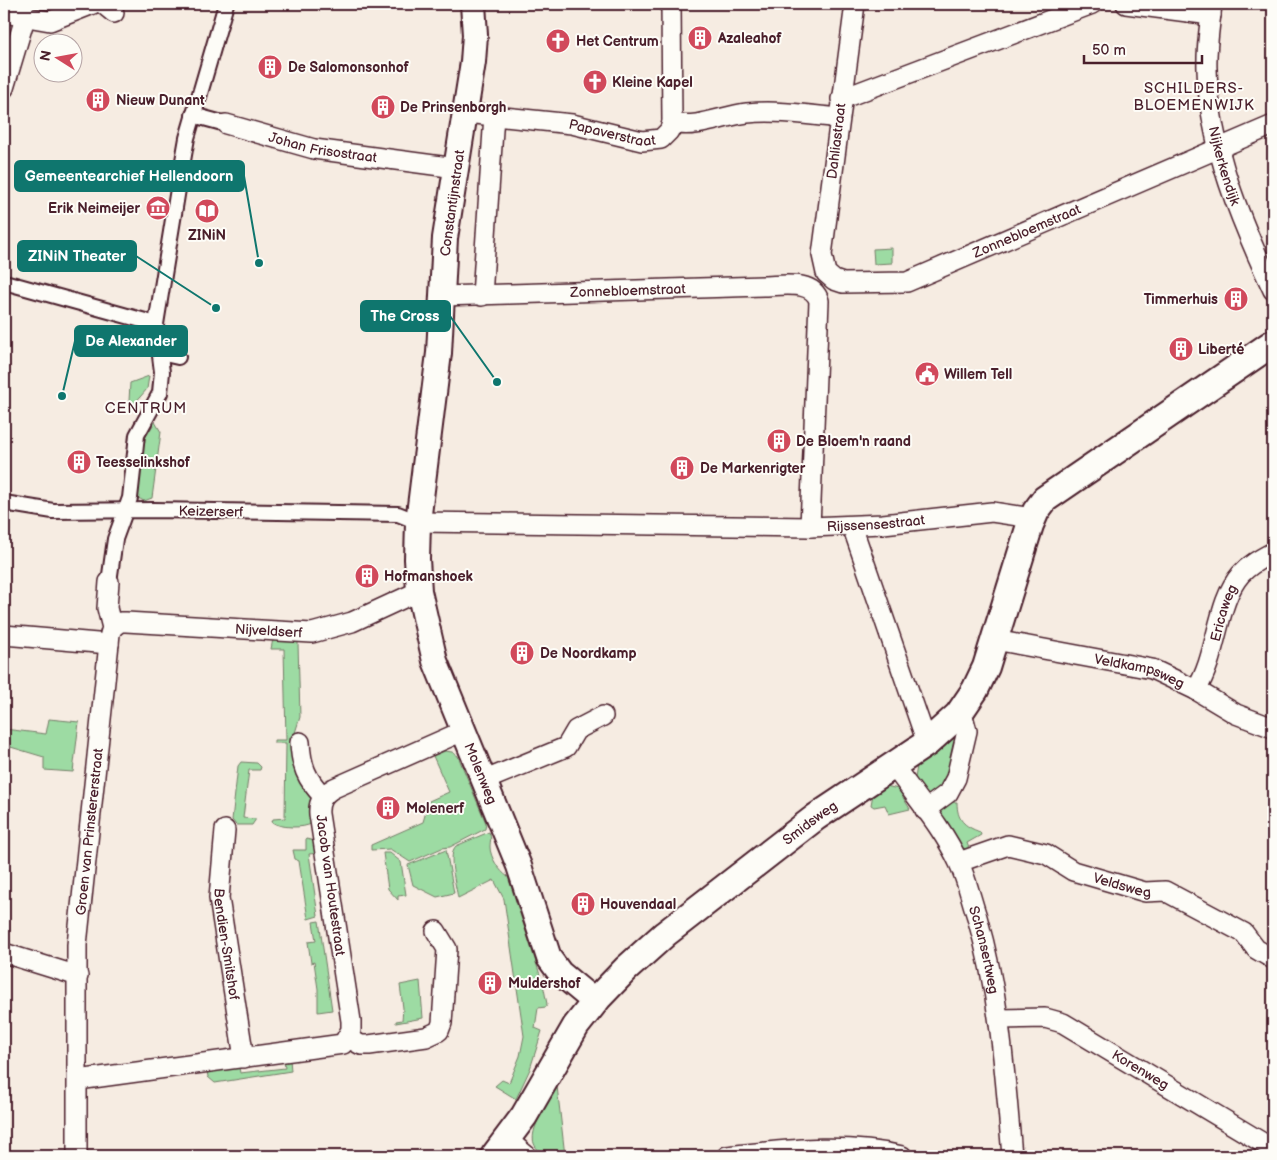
<svg xmlns="http://www.w3.org/2000/svg" width="1277" height="1160" font-family="'Balsamiq Sans',sans-serif">
<style>
.green{fill:#9ddba3;stroke:#747d67}
.lines{fill:none;stroke-linecap:round;stroke-linejoin:round}
.pedestrian-casing{stroke:#4a1f2b;stroke-width:18}
.minor-casing{stroke:#4a1f2b;stroke-width:22}
.tertiary-casing{stroke:#4a1f2b;stroke-width:28}
.secondary-casing{stroke:#4a1f2b;stroke-width:30}
.pedestrian{stroke:#fdfcf7;stroke-width:14}
.minor{stroke:#fdfcf7;stroke-width:19}
.tertiary{stroke:#fdfcf7;stroke-width:24}
.secondary{stroke:#fdfcf7;stroke-width:26}
.labels{text-anchor:middle;stroke-width:4;stroke-linejoin:round;paint-order:stroke}
.poi-label{font-size:14px;font-weight:bold;fill:#4a1f2b;stroke:#fdfcf7;text-anchor:start}
.street-label{font-size:14px;fill:#4a1f2b;stroke:#fdfcf7}
.neighbourhood-label{font-size:15px;letter-spacing:1px;fill:#4a1f2b;stroke:#fdfcf7}
.leader{fill:none;stroke:#0f766e;stroke-width:2}
.callout-dot{fill:#0f766e;stroke:#fdfcf7;stroke-width:2}
.callout{fill:#0f766e;stroke:#0f766e;stroke-width:2}
.callout-label{font-size:15px;text-anchor:middle;font-weight:bold;fill:#fff}
</style>
<rect width="100%" height="100%" fill="#f6ece2"/>
<filter id="ink" filterUnits="userSpaceOnUse"><feTurbulence type="fractalNoise" baseFrequency=".02" numOctaves="2"/><feDisplacementMap in="SourceGraphic" scale="10" xChannelSelector="R" yChannelSelector="G"/><feConvolveMatrix kernelMatrix="1 2 1 2 8 2 1 2 1" color-interpolation-filters="sRGB"/></filter>
<g filter="url(#ink)">
<!-- green -->
<g class="green">
<path d="M892,248V263L874,264L873,249Z"/>
<path d="M149,376L147,389L134,404V409L129,401L130,383Z"/>
<path d="M155,422L161,432L152,498L144,501L136,497L143,441Z"/>
<path d="M273,639L295,640L298,643L300,717L294,736L313,794L312,823C305,829 279,828 272,822L273,819L285,818L286,743H274V740H286L284,649H271Z"/>
<path d="M49,719L79,722L73,772L44,770V757L4,745V729L46,734Z"/>
<path d="M957,735L947,776L931,802L915,778L917,766L937,753Z"/>
<path d="M445,751L452,752L458,756L486,823L485,829L450,847L442,848L410,862L390,849L371,850V845L423,822L429,801L449,792L433,756Z"/>
<path d="M241,762L257,763L261,767L260,770H249L243,818L256,819L252,825H236L232,820L238,766Z"/>
<path d="M886,786L898,789L910,809L889,814L885,805L874,807L871,805L873,794Z"/>
<path d="M957,802C957,820 964,826 980,832L981,835L967,843L970,851L961,848L936,808L942,803Z"/>
<path d="M489,832C492,839 490,840 490,847C490,857 499,871 508,877L543,984L547,1004L546,1007L538,1008L535,1028L542,1031L530,1069L516,1099L495,1086L502,1080L509,1083L520,1056L524,1036L504,899L494,880L458,898C456,886 447,854 456,846Z"/>
<path d="M306,839L315,841L320,853L309,854L318,916L308,919L299,861L295,859L293,850H306Z"/>
<path d="M446,850L454,893L437,897L413,885L408,865Z"/>
<path d="M383,853H390L401,862L406,895L398,896V900L388,889Z"/>
<path d="M319,921L332,1010L318,1012V989L314,962L311,963L308,942L316,941L313,922Z"/>
<path d="M420,981L423,1018L396,1023V1021L402,1020L403,1008L400,985Z"/>
<path d="M283,1055L290,1059L291,1071L215,1083L208,1077L207,1071L238,1062L240,1073L285,1068Z"/>
<path d="M557,1086L565,1156C508,1156 542,1114 557,1086Z"/>
</g>
<g class="lines">
<defs>
<g id="pedestrian">
<path d="M193,115L226,124"/>
<path d="M4,285L8,283L156,324"/>
<path d="M160,353L178,357"/>
<path d="M4,503L53,511L154,510L398,514L418,522"/>
<path d="M109,582L115,539L130,498L137,435L160,393L162,372L156,324L178,189L187,138L226,4"/>
</g>
<g id="minor">
<path d="M103,4L114,13"/>
<path d="M671,4L672,123"/>
<path id="s1" d="M855,4L822,255L826,273L834,280L843,283L907,282L1273,125"/>
<path d="M1126,4L1211,15"/>
<path id="s2" d="M1212,4C1210,25 1206,47 1207,69C1209,146 1241,222 1273,290"/>
<path d="M4,13L50,21L93,4"/>
<path d="M4,88L25,18L23,7"/>
<path d="M841,99L1092,4"/>
<path id="s3" d="M465,113L572,124L642,141L661,139L669,131L672,123C697,129 722,116 747,113C778,110 809,115 839,118"/>
<path id="s4" d="M226,124L314,149L456,168"/>
<path id="s5" d="M442,296L763,286C781,286 813,279 819,301L810,527"/>
<path d="M482,296L494,115"/>
<path id="s6" d="M418,522L810,527L883,524L992,512L1032,518"/>
<path d="M852,526L927,743"/>
<path id="s7" d="M112,628L120,622H126L312,633L352,622L419,591"/>
<path d="M4,635L109,644"/>
<path id="s8" d="M995,640L1152,669L1196,690L1236,714L1273,728"/>
<path id="s9" d="M1196,690C1218,656 1216,602 1241,574C1250,564 1262,558 1273,552"/>
<path d="M300,742C301,765 306,779 323,796"/>
<path id="s10" d="M893,765C915,796 943,828 959,863C967,880 971,899 977,917C1000,996 1005,1074 1012,1156"/>
<path d="M483,781L566,747L576,730L603,716"/>
<path d="M925,810L948,793L956,778L967,731L964,720L958,715"/>
<path id="s11" d="M225,830L219,898L244,1058"/>
<path id="s12" d="M959,862L1008,845L1046,854L1073,871L1145,892L1165,891L1244,933L1256,949L1273,959"/>
<path d="M4,953L78,976"/>
<path id="s13" d="M1000,1019L1045,1018L1063,1023L1273,1149"/>
<path d="M348,1038L361,1045H369L426,1037L439,1031L442,1023L447,949L436,931"/>
<path d="M78,1080L343,1044L351,1030V1021L319,814C318,802 323,794 334,788L463,731"/>
<path d="M508,1140L527,1156"/>
<path id="s14" d="M77,1156V945L110,634L112,628L107,608L109,582"/>
<path d="M727,1156C785,1150 844,1142 902,1156"/>
</g>
<g id="tertiary">
<path id="s15" d="M473,4L475,35L473,62L445,238L439,353L418,522L417,559L419,591L435,661L519,866L549,958L560,973L595,1002"/>
</g>
<g id="secondary">
<path id="s16" d="M494,1156L524,1116L576,1026L599,997L626,969L665,934L816,817L927,743L958,715L975,690L986,667L1030,525L1036,511L1045,499L1273,343"/>
</g>
</defs>
<!-- pedestrian casing -->
<use href="#pedestrian" class="pedestrian-casing"/>
<!-- minor casing -->
<use href="#minor" class="minor-casing"/>
<!-- tertiary casing -->
<use href="#tertiary" class="tertiary-casing"/>
<!-- secondary casing -->
<use href="#secondary" class="secondary-casing"/>
<!-- pedestrian -->
<use href="#pedestrian" class="pedestrian"/>
<!-- minor -->
<use href="#minor" class="minor"/>
<!-- tertiary -->
<use href="#tertiary" class="tertiary"/>
<!-- secondary -->
<use href="#secondary" class="secondary"/>
</g>
</g>
<!-- icons -->
<defs>
<symbol id="building-disc" viewBox="-11 -11 22 22"><circle r="9.5" fill="#d1495b" stroke="#fdfcf7"/><path d="M-4-6H4V6H1V3H-1V6H-4ZM-2.5-4.3h1.7v1.8h-1.7ZM.8-4.3h1.7v1.8H.8ZM-2.5-1h1.7V.8h-1.7ZM.8-1h1.7V.8H.8Z" fill="#fff"/></symbol>
<symbol id="church-disc" viewBox="-11 -11 22 22"><circle r="9.5" fill="#d1495b" stroke="#fdfcf7"/><path d="M-1.2-6h2.4v3.5h3.3v2.4h-3.3V6h-2.4V-.1h-3.3v-2.4h3.3Z" fill="#fff"/></symbol>
<symbol id="museum-disc" viewBox="-11 -11 22 22"><circle r="9.5" fill="#d1495b" stroke="#fdfcf7"/><path d="M0-6L6-3V-2H-6V-3ZM-5-1h2V3h-2ZM-1-1h2V3h-2ZM3-1h2V3H3ZM-6 4H6V6H-6Z" fill="#fff"/></symbol>
<symbol id="library-disc" viewBox="-11 -11 22 22"><circle r="9.5" fill="#d1495b" stroke="#fdfcf7"/><path d="M-6-4Q-3-5.5-.7-3.5V5Q-3 3-6 4ZM6-4Q3-5.5 .7-3.5V5Q3 3 6 4Z" fill="#fff"/></symbol>
<symbol id="civic-disc" viewBox="-11 -11 22 22"><circle r="9.5" fill="#d1495b" stroke="#fdfcf7"/><path d="M-.6-6.5H3V-4.5H.6V-3L4-1V1h2V6H-6V1h2V-1L-.6-3ZM-1.2 2.5V6h2.4V2.5Z" fill="#fff"/></symbol>
</defs>
<g fill-rule="evenodd">
<use href="#building-disc" x="686" y="24" width="28" height="28"/>
<use href="#church-disc" x="544" y="27" width="28" height="28"/>
<use href="#building-disc" x="256" y="53" width="28" height="28"/>
<use href="#church-disc" x="581" y="68" width="28" height="28"/>
<use href="#building-disc" x="84" y="86" width="28" height="28"/>
<use href="#building-disc" x="369" y="93" width="28" height="28"/>
<use href="#museum-disc" x="144" y="194" width="28" height="28"/>
<use href="#library-disc" x="193" y="197" width="28" height="28"/>
<use href="#building-disc" x="1222" y="285" width="28" height="28"/>
<use href="#building-disc" x="1167" y="335" width="28" height="28"/>
<use href="#civic-disc" x="913" y="360" width="28" height="28"/>
<use href="#building-disc" x="765" y="427" width="28" height="28"/>
<use href="#building-disc" x="65" y="448" width="28" height="28"/>
<use href="#building-disc" x="668" y="454" width="28" height="28"/>
<use href="#building-disc" x="353" y="562" width="28" height="28"/>
<use href="#building-disc" x="508" y="639" width="28" height="28"/>
<use href="#building-disc" x="374" y="794" width="28" height="28"/>
<use href="#building-disc" x="569" y="890" width="28" height="28"/>
<use href="#building-disc" x="476" y="969" width="28" height="28"/>
</g>
<g class="labels">
<!-- poi labels -->
<g class="poi-label">
<text x="718" y="43">Azaleahof</text>
<text x="576" y="46">Het Centrum</text>
<text x="288" y="72">De Salomonsonhof</text>
<text x="612" y="87">Kleine Kapel</text>
<text x="116" y="105">Nieuw Dunant</text>
<text x="400" y="112">De Prinsenborgh</text>
<text x="140" y="213" text-anchor="end">Erik Neimeijer</text>
<text x="207" y="240" text-anchor="middle">ZINiN</text>
<text x="1218" y="304" text-anchor="end">Timmerhuis</text>
<text x="1198" y="354">Liberté</text>
<text x="944" y="379">Willem Tell</text>
<text x="796" y="446">De Bloem'n raand</text>
<text x="96" y="467">Teesselinkshof</text>
<text x="700" y="473">De Markenrigter</text>
<text x="384" y="581">Hofmanshoek</text>
<text x="540" y="658">De Noordkamp</text>
<text x="406" y="813">Molenerf</text>
<text x="600" y="909">Houvendaal</text>
<text x="508" y="988">Muldershof</text>
</g>
<!-- street labels -->
<g class="street-label">
<text dy="5" stroke="none"><textPath href="#s3" startOffset="149">Papaverstraat</textPath></text>
<text transform="translate(836 141) rotate(-83)" y="5">Dahliastraat</text>
<text dy="5" stroke="none"><textPath href="#s4" startOffset="100">Johan Frisostraat</textPath></text>
<text dy="5" stroke="none"><textPath href="#s2" startOffset="164">Nijkerkendijk</textPath></text>
<text transform="translate(452 203) rotate(-82)" y="5">Constantijnstraat</text>
<text dy="5" stroke="none"><textPath href="#s1" startOffset="486">Zonnebloemstraat</textPath></text>
<text dy="5" stroke="none"><textPath href="#s5" startOffset="186">Zonnebloemstraat</textPath></text>
<text transform="translate(211 511) rotate(1)" y="5">Keizerserf</text>
<text dy="5" stroke="none"><textPath href="#s6" startOffset="458">Rijssensestraat</textPath></text>
<text dy="5" stroke="none"><textPath href="#s9" startOffset="82">Ericaweg</textPath></text>
<text dy="5" stroke="none"><textPath href="#s7" startOffset="159">Nijveldserf</textPath></text>
<text dy="5" stroke="none"><textPath href="#s8" startOffset="148">Veldkampsweg</textPath></text>
<text dy="5" stroke="none"><textPath href="#s15" startOffset="784">Molenweg</textPath></text>
<text dy="5" stroke="none"><textPath href="#s16" startOffset="465">Smidsweg</textPath></text>
<text dy="5" stroke="none"><textPath href="#s14" startOffset="325">Groen van Prinstererstraat</textPath></text>
<text dy="5" stroke="none"><textPath href="#s12" startOffset="174">Veldsweg</textPath></text>
<text transform="translate(331 885) rotate(82)" y="5">Jacob van Houtestraat</text>
<text dy="5" stroke="none"><textPath href="#s11" startOffset="115">Bendien-Smitshof</textPath></text>
<text dy="5" stroke="none"><textPath href="#s10" startOffset="209">Schansertweg</textPath></text>
<text dy="5" stroke="none"><textPath href="#s13" startOffset="154">Korenweg</textPath></text>
</g>
<!-- neighbourhood labels -->
<g class="neighbourhood-label">
<text x="1194" y="93">SCHILDERS-<tspan x="1194" dy="17">BLOEMENWIJK</tspan></text>
<text x="146" y="413">CENTRUM</text>
</g>
</g>
<!-- callouts -->
<path class="leader" d="M259 263L244 176M216 308L136 256M497 382L450 316M62 396L75 341"/>
<g class="callout-dot">
<circle cx="259" cy="263" r="5"/>
<circle cx="216" cy="308" r="5"/>
<circle cx="497" cy="382" r="5"/>
<circle cx="62" cy="396" r="5"/>
</g>
<g class="callout">
<rect x="15" y="161" width="229" height="30" rx="5"/>
<rect x="18" y="241" width="118" height="30" rx="5"/>
<rect x="361" y="301" width="89" height="30" rx="5"/>
<rect x="75" y="326" width="112" height="30" rx="5"/>
</g>
<g class="callout-label">
<text x="129" y="181">Gemeentearchief Hellendoorn</text>
<text x="77" y="261">ZINiN Theater</text>
<text x="405" y="321">The Cross</text>
<text x="131" y="346">De Alexander</text>
</g>
<!-- margin -->
<rect width="1277" height="1160" fill="none" stroke="#fdfcf7" stroke-width="20"/>
<rect x="10" y="10" width="1257" height="1140" fill="none" stroke="#4a1f2b" stroke-width="2" filter="url(#ink)"/>
<!-- north arrow -->
<g transform="translate(58 58) rotate(281)"><circle r="24" fill="#fdfcf7" stroke="#b5a4a5"/>
<path d="M0-4L9 19L0 12L-9 19Z" fill="#d1495b"/>
<text y="-8" font-size="14" font-weight="bold" text-anchor="middle" fill="#4a1f2b">N</text>
</g>
<!-- scale -->
<path d="M1084 55v8h118v-8" fill="none" stroke="#4a1f2b" stroke-width="2.5"/>
<text x="1092" y="55" font-size="15" fill="#4a1f2b" stroke="#fdfcf7" stroke-width="4" paint-order="stroke">50 m</text>
</svg>
